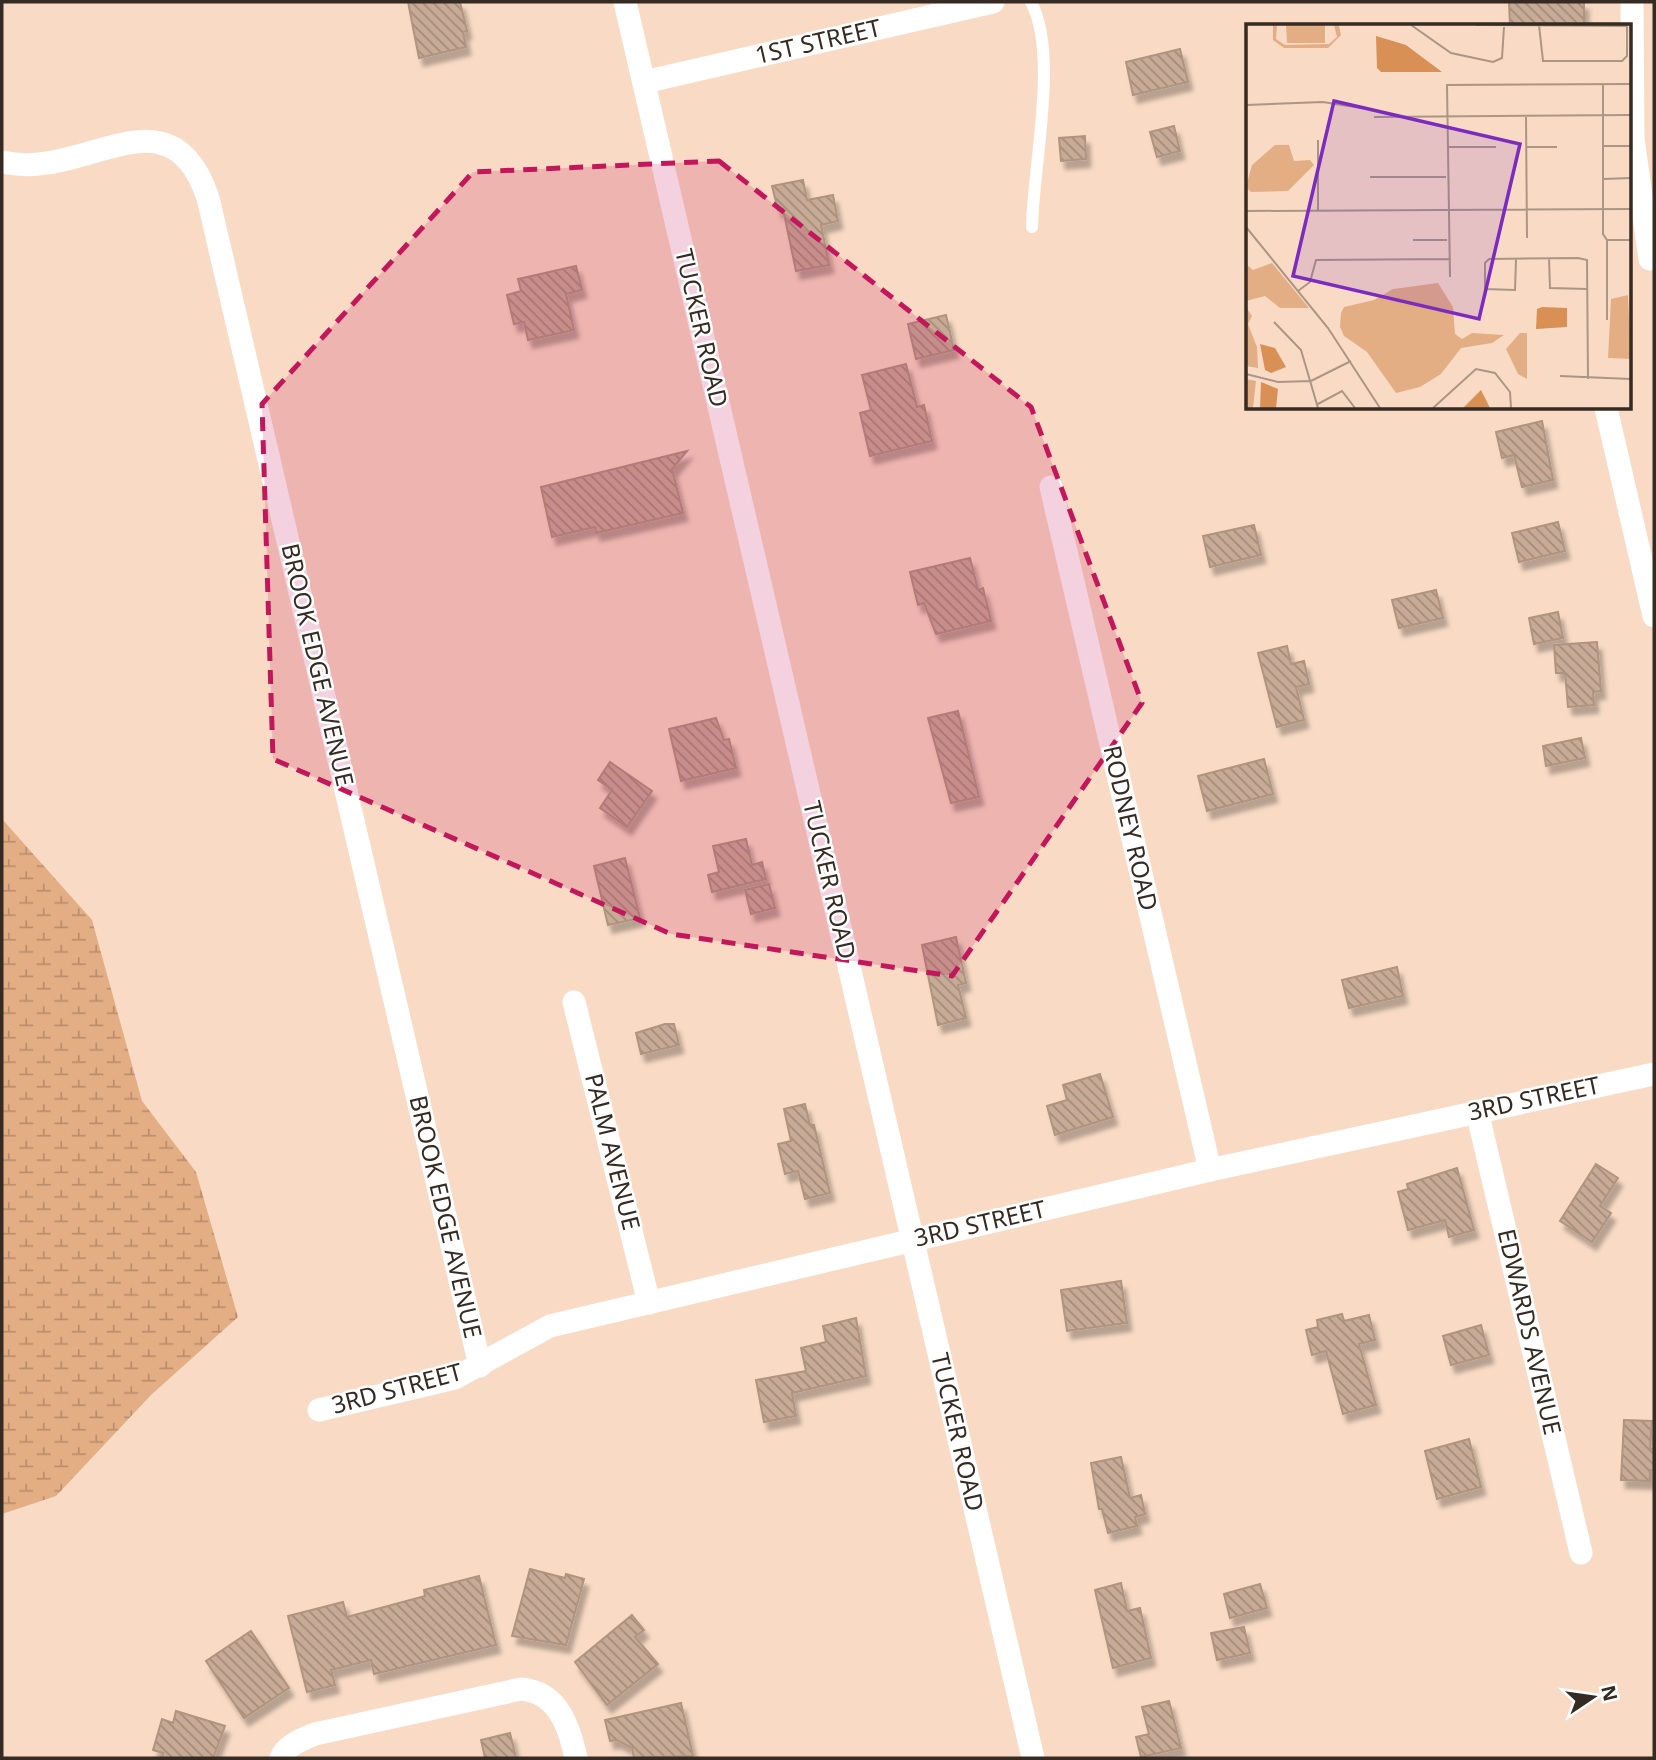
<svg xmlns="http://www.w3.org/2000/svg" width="1656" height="1760" font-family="'Noto Sans',sans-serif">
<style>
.wetland{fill:url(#wetland-marsh)}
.building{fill:url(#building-back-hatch);stroke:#b0947f;stroke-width:2;filter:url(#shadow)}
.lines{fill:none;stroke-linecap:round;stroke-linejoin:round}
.service{stroke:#fff;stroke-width:12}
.minor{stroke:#fff;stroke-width:23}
.marked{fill:#c2185b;fill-opacity:0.2;stroke:#c2185b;stroke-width:5;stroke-dasharray:14 9;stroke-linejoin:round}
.labels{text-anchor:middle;stroke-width:5;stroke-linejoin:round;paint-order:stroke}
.street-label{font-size:24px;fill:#362b22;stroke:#fff}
.inset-road{fill:none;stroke:#ab9584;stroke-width:2}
.view{fill:#7b2cbf;fill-opacity:0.15;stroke:#7b2cbf;stroke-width:3.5}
.inset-edge{fill:none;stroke:#362b22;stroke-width:3.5}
</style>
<defs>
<pattern id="wetland-marsh" width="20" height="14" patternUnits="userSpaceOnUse" patternTransform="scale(1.75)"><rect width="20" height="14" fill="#e4ae85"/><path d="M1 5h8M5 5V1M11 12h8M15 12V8" fill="none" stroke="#ba8e6c"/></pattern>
<pattern id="building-back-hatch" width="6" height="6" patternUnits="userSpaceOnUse" patternTransform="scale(1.75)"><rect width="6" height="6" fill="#c8ab96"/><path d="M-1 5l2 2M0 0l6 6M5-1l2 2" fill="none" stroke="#a38b7a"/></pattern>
<filter id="shadow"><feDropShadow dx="4.5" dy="8" stdDeviation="2" flood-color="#0004"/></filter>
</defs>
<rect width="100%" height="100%" fill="#f9dbc5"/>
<!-- wetland -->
<path class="wetland" d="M2,819L92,920L142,1101L196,1172L238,1317L151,1395L56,1496L2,1514Z"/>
<!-- building -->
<g class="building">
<path d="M408,2H460L467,31L463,32L466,47L419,58Z"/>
<path d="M1509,2H1584V26H1510Z"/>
<path d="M1180,49L1188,82L1133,95L1126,62Z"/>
<path d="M1174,126L1180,151L1157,157L1150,132Z"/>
<path d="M1085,136L1086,159L1061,161L1059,138Z"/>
<path d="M803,180L807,200L833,195L838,221L821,225L829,265L796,271L783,209L778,210L772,186Z"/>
<path d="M576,266L582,290L566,294L574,330L528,340L524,322L514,324L507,295L521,291L518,279Z"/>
<path d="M946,315L954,350L916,359L908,324Z"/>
<path d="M906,364L917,407L924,405L932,441L870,456L860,413L871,410L862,375Z"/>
<path d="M1542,421L1553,480L1522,487L1514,455L1502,458L1496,432Z"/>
<path d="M687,451L672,469L683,513L596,533L595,527L552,537L541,487Z"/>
<path d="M1558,522L1565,551L1519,562L1512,533Z"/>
<path d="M1254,525L1261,555L1210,567L1203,536Z"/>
<path d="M970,558L978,590L983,588L991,621L936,634L924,603L918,605L910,572Z"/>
<path d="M1436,590L1443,618L1399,628L1392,600Z"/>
<path d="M1558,612L1563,638L1534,644L1529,618Z"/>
<path d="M1597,642L1601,691L1593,692L1594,705L1568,707L1565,673H1556L1554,645Z"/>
<path d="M1287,646L1291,664L1304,661L1309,684L1296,687L1304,720L1277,727L1258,653Z"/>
<path d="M958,711L979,797L951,803L928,718Z"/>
<path d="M716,718L724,740L729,739L736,768L681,781L669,729Z"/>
<path d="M1581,738L1585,758L1546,766L1543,746Z"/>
<path d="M1264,759L1273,794L1207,811L1198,776Z"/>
<path d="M610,762L652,791L627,827L600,808L612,790L598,780Z"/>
<path d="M746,839L752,865L762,862L766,879L712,892L708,875L719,872L713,846Z"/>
<path d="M625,858L640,918L608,925L594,866Z"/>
<path d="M769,884L775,908L751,914L745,890Z"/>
<path d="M956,937L966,983L958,985L966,1018L938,1025L922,945Z"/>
<path d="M1397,967L1403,996L1349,1008L1342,980Z"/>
<path d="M665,1024H674L679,1045L641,1054L636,1033Z"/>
<path d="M1100,1074L1113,1117L1055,1135L1047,1106L1067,1100L1063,1085Z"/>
<path d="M805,1104L810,1125H814L830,1193L805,1199L798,1171L785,1174L778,1144L791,1141L784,1109Z"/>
<path d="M1596,1164L1618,1178L1600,1206L1611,1213L1592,1242L1560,1221Z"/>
<path d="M1457,1168L1474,1230L1449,1237L1445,1220L1408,1230L1398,1192L1408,1189L1407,1184Z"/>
<path d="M1121,1281L1127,1323L1067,1331L1061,1290Z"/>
<path d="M1342,1314L1344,1321L1369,1315L1375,1340L1359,1344L1376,1405L1343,1414L1326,1351L1312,1355L1306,1330L1318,1327L1317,1320Z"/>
<path d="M856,1318L866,1376L792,1393L796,1416L764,1422L756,1380L806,1371L801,1348L826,1342L823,1326Z"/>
<path d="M1481,1325L1489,1355L1451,1365L1443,1336Z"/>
<path d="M1624,1420L1652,1421L1650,1449H1654V1471L1650,1470V1481L1621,1480Z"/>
<path d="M1469,1439L1481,1487L1437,1499L1425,1451Z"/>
<path d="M1121,1457L1130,1498L1141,1495L1145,1514L1135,1517L1137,1526L1108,1533L1102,1509H1099L1091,1463Z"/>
<path d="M530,1569L565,1578L566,1574L584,1579L566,1645L512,1636Z"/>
<path d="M479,1576L496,1645L374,1674L371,1660L331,1670L335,1685L307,1692L288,1616L343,1602L347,1617L425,1596L424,1590Z"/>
<path d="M1121,1583L1127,1611L1140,1608L1151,1658L1113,1668L1095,1590Z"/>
<path d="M1260,1584L1267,1608L1230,1618L1224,1594Z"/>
<path d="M632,1615L644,1630L635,1637L658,1664L607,1705L575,1662Z"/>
<path d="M1244,1627L1250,1653L1217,1660L1211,1633Z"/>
<path d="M251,1631L289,1688L244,1718L206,1661Z"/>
<path d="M1169,1701L1181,1748L1141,1757L1136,1737L1149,1734L1142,1707Z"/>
<path d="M681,1703L693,1756L634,1758L632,1748L617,1740L610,1741L605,1720Z"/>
<path d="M176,1711L225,1726L213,1758H162L163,1753L153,1750L162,1719L173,1723Z"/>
<path d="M510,1733L516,1758H485L481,1740Z"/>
</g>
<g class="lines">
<!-- service -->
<path class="service" d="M1031,2C1059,54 1033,166 1032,227"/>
<!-- minor -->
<g class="minor">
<path d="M625,2L1033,1758"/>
<path d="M1632,2L1633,139L1650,259"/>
<path d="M644,82L993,2"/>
<path d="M2,162C84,182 170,83 208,198L480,1366"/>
<path d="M1606,408L1654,616"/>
<path d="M1051,487L1210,1170"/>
<path d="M574,1002L649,1303"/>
<path d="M1477,1111L1581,1553"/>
<path d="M319,1410L455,1378L550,1326L1210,1170L1654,1074"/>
<path d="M281,1758C286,1745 303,1739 315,1734L521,1689C558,1692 569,1726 576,1758"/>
</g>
</g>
<!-- marked area -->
<path class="marked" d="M719,161L1031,407L1142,703L952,976L671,934L273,759L262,404L473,172Z"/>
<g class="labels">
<!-- street labels -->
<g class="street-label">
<text transform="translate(818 42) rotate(-13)" y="8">1ST STREET</text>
<text transform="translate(701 328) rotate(77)" y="8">TUCKER ROAD</text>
<text transform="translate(317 665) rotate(77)" y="8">BROOK EDGE AVENUE</text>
<text transform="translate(1130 828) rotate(77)" y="8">RODNEY ROAD</text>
<text transform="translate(829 880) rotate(77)" y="8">TUCKER ROAD</text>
<text transform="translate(1534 1099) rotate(-12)" y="8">3RD STREET</text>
<text transform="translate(612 1152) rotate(76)" y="8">PALM AVENUE</text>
<text transform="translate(445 1217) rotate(77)" y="8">BROOK EDGE AVENUE</text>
<text transform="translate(980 1224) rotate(-13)" y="8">3RD STREET</text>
<text transform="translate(1529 1332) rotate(77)" y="8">EDWARDS AVENUE</text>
<text transform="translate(397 1389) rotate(-15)" y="8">3RD STREET</text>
<text transform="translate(957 1432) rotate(77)" y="8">TUCKER ROAD</text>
</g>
</g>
<!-- overview -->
<g transform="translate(1246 24)">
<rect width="385" height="385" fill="#f9dbc5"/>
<path d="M27,1H31L30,15L39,21L83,20L91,13L88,1L93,2L95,11L82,24H38L27,16ZM40,1H79V19H41Z" fill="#e4ae85"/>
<path d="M26,239L63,284H34L19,272L0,277V240L7,246ZM0,283L6,292L2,300L11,323L12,344L0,342ZM0,355L10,357L7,384H0Z" fill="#e4ae85"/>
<path d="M29,121H43L48,137L64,136L68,141L42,167L5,168L0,163L6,141ZM192,259L207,283L209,310L216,315L226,309L258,311L246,319L215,324L195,350L174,363L150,369L121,328L98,312L94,303L95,289L98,283L128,276L147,265ZM382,271L385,335L362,334L365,275ZM274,309H281V355L272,350L260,325Z" fill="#e4ae85"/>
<path d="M130,12L160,21L196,48H135L131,44ZM296,283L321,284V303L290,305L291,285ZM14,320L29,324L40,343L25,349L19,346ZM15,358L32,365L30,384H14ZM235,366L244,384H217Z" fill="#d89055"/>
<path class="inset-road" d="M165,1L205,29L247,38L256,34L258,3M230,1L381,2M293,1L297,37H376L381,32V1M357,61V210L361,216H385M0,81L77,78L115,84M128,93L385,91M280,93L281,214M356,122H385M201,123H250M280,123H311M124,153H200M357,155L385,154M72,186V116M0,187L385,185M0,203L82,304L134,384M167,216H201M361,216V296M303,234L304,264L342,265M270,235L269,266L239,265V239L243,235L332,234L341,236L342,355M204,253L201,61L385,60M52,267L64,258L70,236L203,235M28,298L55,326L72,384M0,350L32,358L65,357L105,337M314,352L385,355M70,381L96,367L109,384M187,384L230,345L249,349L264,368L265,384"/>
<path class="view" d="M88,77L274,120L233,295L47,252Z"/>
<rect width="385" height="385" class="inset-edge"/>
</g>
<!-- border -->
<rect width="1656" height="1760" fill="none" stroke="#362b22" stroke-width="7"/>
<!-- north arrow -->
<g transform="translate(1593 1697) rotate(77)" stroke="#ffffff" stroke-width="5" paint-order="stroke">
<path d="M0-5L12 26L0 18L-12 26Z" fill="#362b22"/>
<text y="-10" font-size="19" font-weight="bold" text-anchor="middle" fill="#362b22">N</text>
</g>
</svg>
